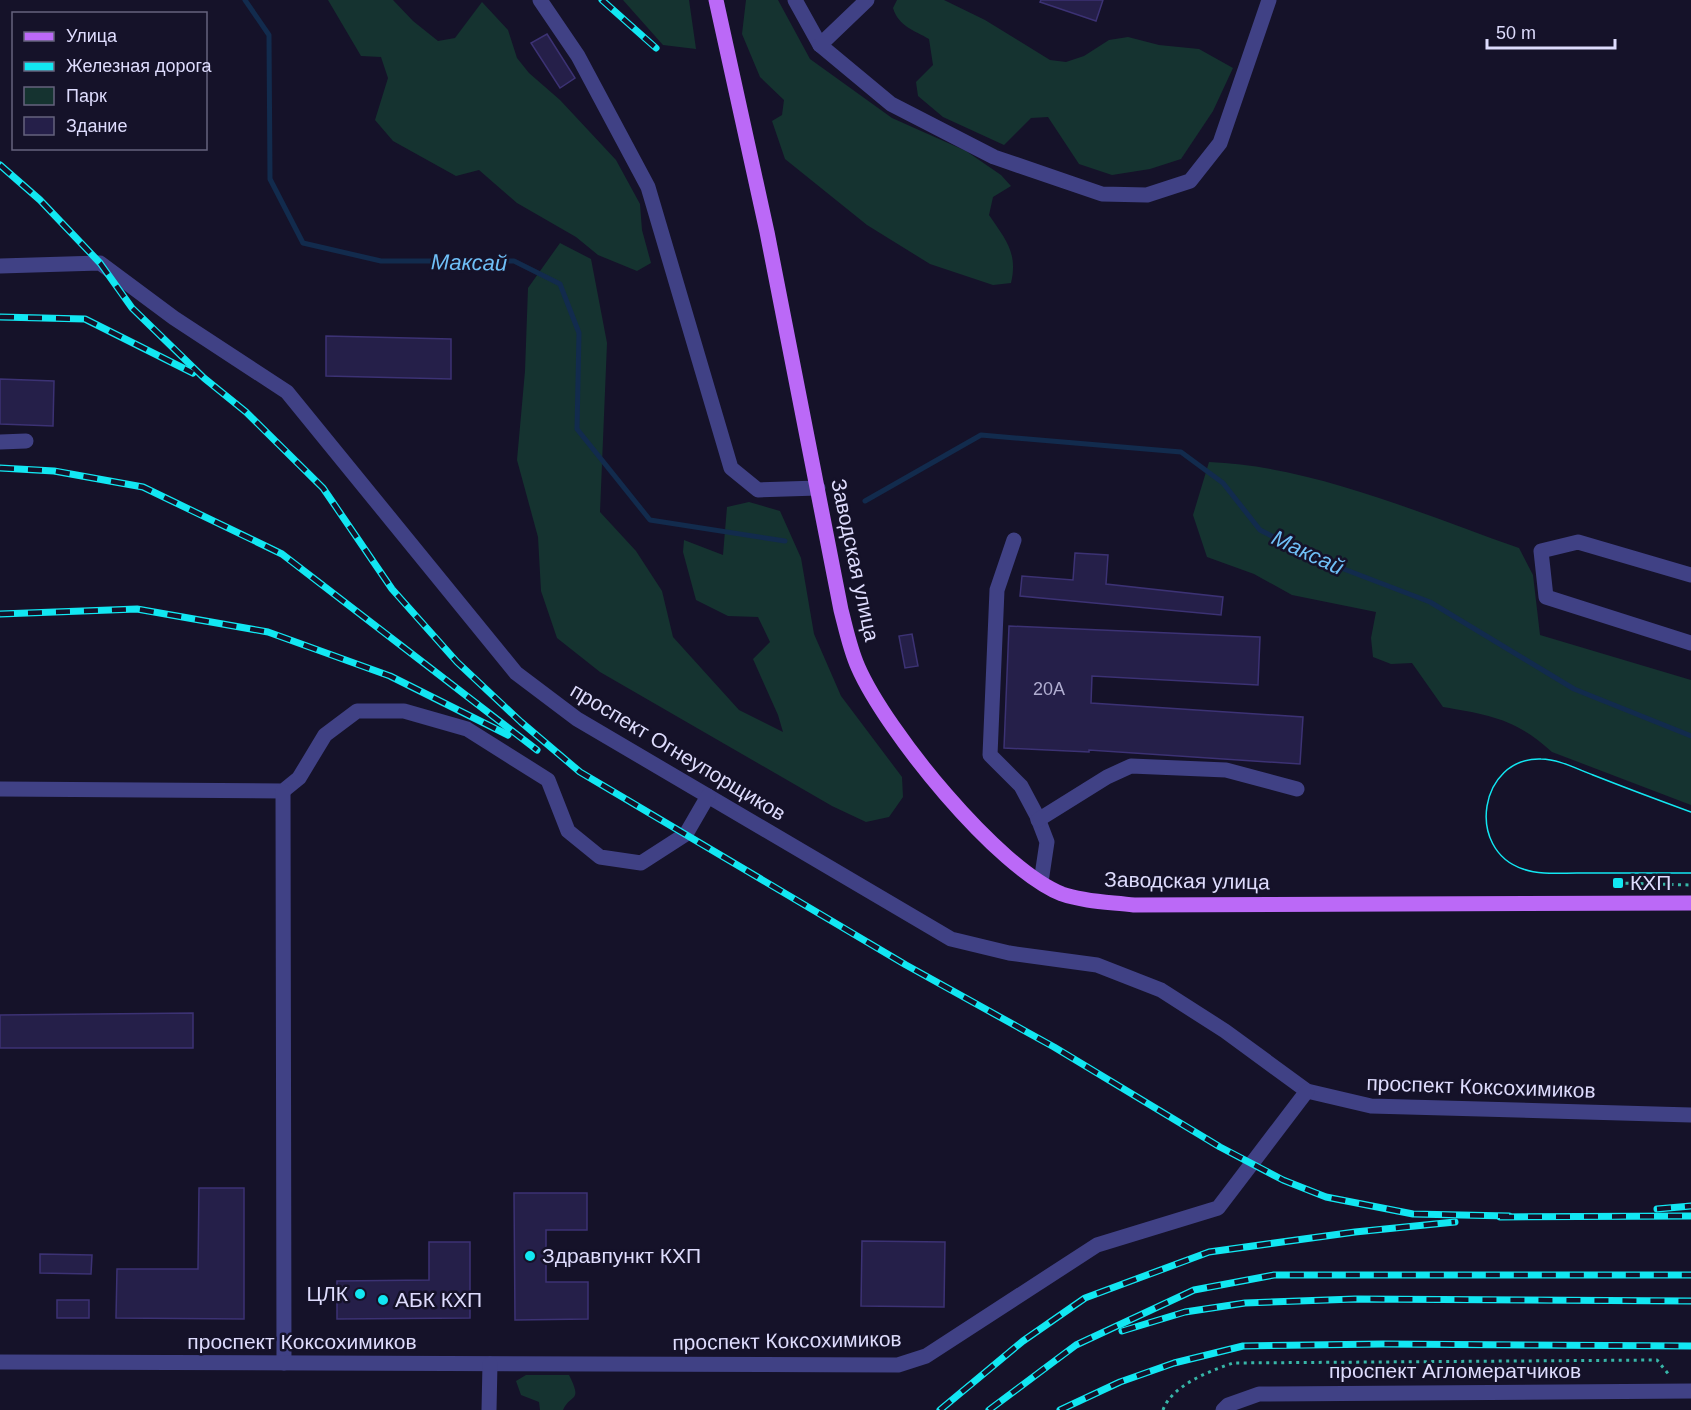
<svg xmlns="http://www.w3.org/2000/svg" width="1691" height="1410" font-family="Helvetica,sans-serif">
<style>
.green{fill:#153330}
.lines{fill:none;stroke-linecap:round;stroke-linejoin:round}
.stream{stroke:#122b4d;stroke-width:5}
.building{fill:#251f49;stroke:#3c3274;stroke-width:1.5}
.path{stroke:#37b6a8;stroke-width:3;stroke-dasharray:3 4.5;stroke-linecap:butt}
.minor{stroke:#404185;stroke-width:15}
.major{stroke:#bb69f7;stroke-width:15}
.tram{stroke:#12e7f2;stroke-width:1.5}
.rail-casing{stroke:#12e7f2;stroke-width:7}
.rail{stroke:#151229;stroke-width:4.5;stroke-dasharray:14;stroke-linecap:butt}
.poi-dot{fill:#12e7f2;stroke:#151229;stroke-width:2}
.labels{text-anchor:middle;stroke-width:5;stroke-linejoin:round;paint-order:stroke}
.number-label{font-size:18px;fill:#b0add0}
.street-label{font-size:21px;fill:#dedcfd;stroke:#151229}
.poi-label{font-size:21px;fill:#dedcfd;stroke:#151229;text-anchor:start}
.water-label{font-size:22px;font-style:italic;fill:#6fbff7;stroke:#151229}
</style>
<rect width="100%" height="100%" fill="#151229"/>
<!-- green -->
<g class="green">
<path d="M328,0H393L413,21L438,41L455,38L482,2L508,30L517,58L529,73L560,100L616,160L640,204L642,230L651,263L637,271L598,255L576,237L517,203L479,170L456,176L393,141L375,120L388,78L381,57L361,56Z"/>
<path d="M623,0H689L696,49L663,45Z"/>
<path d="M746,0H778L810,59L892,118L966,151L1001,175L1011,186L993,197L989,215C1006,240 1018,253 1011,283L993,285L930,264L867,225L785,159L772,121L782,115L784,100L760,77L742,34Z"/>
<path d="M897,0H944L985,20L1050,60L1066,62L1084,56L1109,40L1128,37L1159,45L1199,49L1233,68L1213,111L1181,159L1150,169L1112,175L1079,164L1048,117L1031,118L1004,145L943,117L918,96L916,82L933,65L929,39C914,30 899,27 893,8Z"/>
<path d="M560,243L591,259L607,343L600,512L636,551L662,591L673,637L739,710L783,732L778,715L753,659L770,642L758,617L728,616L696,600L683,552L684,540L723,555L727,507L749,502L780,511L801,558L814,634L841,696L902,777L903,797L889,817L866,822L832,806L600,672L557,638L541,591L538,537L517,460L525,371L528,288Z"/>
<path d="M1209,462C1313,466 1421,514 1519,548L1533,575L1540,635L1691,680V805L1552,752C1516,719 1490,715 1443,707L1412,663L1391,664L1373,657L1371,638L1376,612L1292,595L1254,574L1207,557L1193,515Z"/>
<path d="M526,1375H569C583,1403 571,1393 563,1410H540L539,1402L521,1395L516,1381Z"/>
</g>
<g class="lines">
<!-- stream -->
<g class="stream">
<path d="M245,0L269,35L270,179L303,243L381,261H514L560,284L579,333L577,429L650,520L785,541"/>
<path d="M865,501L981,435L1181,452L1223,483L1260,530L1315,558L1430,602L1574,689L1691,736"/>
</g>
</g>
<!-- building -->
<g class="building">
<path d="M1041,0H1103L1096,21L1040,2Z"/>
<path d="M547,34L575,78L560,88L531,43Z"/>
<path d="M326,336L451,339V379L326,376Z"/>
<path d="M0,379L54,381L53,426L0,424Z"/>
<path d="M1075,553L1108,555L1106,584L1223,597L1221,615L1020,596L1022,576L1073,580Z"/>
<path d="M1009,626L1260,637L1258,685L1092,676L1091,703L1303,717L1300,764L1089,750V752L1004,748Z"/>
<path d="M912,634L918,666L905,668L899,636Z"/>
<path d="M193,1013V1048H0V1015Z"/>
<path d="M199,1188H244V1319L116,1318L117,1269H198Z"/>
<path d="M514,1193H587V1230H546V1282H588V1319L515,1320Z"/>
<path d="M862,1241L945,1242L944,1307L861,1306Z"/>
<path d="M429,1242H470V1318L337,1319V1281L429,1280Z"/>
<path d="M40,1254L92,1255L91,1274L40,1273Z"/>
<rect x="57" y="1300" width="32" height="18"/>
</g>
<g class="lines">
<!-- path -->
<g class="path">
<path d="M1618,883L1691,885"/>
<path d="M1163,1410C1172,1385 1210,1371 1233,1363L1657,1360L1670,1376"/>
</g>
<!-- minor -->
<g class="minor">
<path d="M540,0L578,56L648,187L731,468L758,490L818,488"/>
<path d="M795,0L820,45L891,104L994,157L1102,194L1147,195L1190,181L1220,143L1269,0"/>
<path d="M820,45L867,0"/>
<path d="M0,266L100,263L174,318L287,392L516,673L577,719L951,939L1009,953L1097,965L1161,990L1225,1031L1307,1091L1371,1106L1691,1115"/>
<path d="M0,442L26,441"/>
<path d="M1014,540L997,590L990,755L1021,786L1037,816L1047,842L1041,882"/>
<path d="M1691,575L1578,542L1541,551L1546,597L1691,643"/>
<path d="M0,789L283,791L299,778L325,735L357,711H404L467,729L548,780L568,831L600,857L641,863L686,834L708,796"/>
<path d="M283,791L284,1363"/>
<path d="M1038,820L1107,777L1131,766L1226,770L1297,789"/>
<path d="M0,1362L898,1365L926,1356L1097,1245L1218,1208L1307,1091"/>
<path d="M489,1410L490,1364"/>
<path d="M1223,1410L1228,1405L1259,1394L1691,1391"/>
</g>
<!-- major -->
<path class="major" d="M716,0L767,232L841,610C846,629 850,649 858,667C886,731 997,868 1062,894C1085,902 1111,902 1134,905L1691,903"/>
<!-- tram -->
<path class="tram" d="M1691,812C1658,800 1626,788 1593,775C1577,769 1558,759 1541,759C1479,757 1465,850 1523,869C1539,875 1560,873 1577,873C1615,873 1653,873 1691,873"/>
<defs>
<g id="rail">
<path d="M602,0L656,48"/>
<path d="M0,165L40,200L100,263L132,308L204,378L246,412L323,488L392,589L457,662L521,722L580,772L906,965L1054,1047L1220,1147L1283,1180L1326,1197L1413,1214L1509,1216"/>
<path d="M0,317L85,319L193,373"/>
<path d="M0,468L54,471L143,487L282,554L537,750"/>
<path d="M0,614L137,609L268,632L390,676L508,735"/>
<path d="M1657,1209L1691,1206"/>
<path d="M1500,1217L1691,1216"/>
<path d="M1122,1331L1185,1312L1245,1303L1355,1299L1691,1301"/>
<path d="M940,1410L1023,1341L1085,1298L1209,1252L1355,1232L1455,1222"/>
<path d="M989,1410L1076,1345L1194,1290L1274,1275H1691"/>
<path d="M1060,1410L1120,1382L1174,1363L1243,1346L1383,1344L1691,1346"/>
</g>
</defs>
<!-- rail casing -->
<use href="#rail" class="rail-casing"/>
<!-- rail -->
<use href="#rail" class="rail"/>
</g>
<!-- markers -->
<g class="poi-dot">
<rect x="1612" y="877" width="12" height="12" rx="3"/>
<circle cx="530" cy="1256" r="6"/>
<circle cx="360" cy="1294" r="6"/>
<circle cx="383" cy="1300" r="6"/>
</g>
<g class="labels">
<!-- number labels -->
<g class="number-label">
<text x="1049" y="695">20А</text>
</g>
<!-- street labels -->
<g class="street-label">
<text transform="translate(855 560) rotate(78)" y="7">Заводская улица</text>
<text transform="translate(678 752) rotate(31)" y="7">проспект Огнеупорщиков</text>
<text transform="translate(1187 881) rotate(1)" y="7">Заводская улица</text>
<text transform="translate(1481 1087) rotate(2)" y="7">проспект Коксохимиков</text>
<text transform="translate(787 1341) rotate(-1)" y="7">проспект Коксохимиков</text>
<text x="302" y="1349">проспект Коксохимиков</text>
<text x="1455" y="1378">проспект Агломератчиков</text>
</g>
<!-- poi labels -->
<g class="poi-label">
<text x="1630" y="890">КХП</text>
<text x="542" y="1263">Здравпункт КХП</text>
<text x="348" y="1301" text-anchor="end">ЦЛК</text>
<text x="395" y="1307">АБК КХП</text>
</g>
<!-- water labels -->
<g class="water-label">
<text transform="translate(469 262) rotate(1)" y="8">Максай</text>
<text transform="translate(1308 552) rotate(25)" y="8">Максай</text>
</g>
</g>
<!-- legend -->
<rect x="12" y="12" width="195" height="138" fill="#151229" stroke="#65637e" stroke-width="1.5"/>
<rect x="24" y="32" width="30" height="9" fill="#bb69f7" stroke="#65637e" stroke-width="1.5"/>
<text x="66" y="42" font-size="18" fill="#dedcfd">Улица</text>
<rect x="24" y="62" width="30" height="9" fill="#12e7f2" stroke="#65637e" stroke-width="1.5"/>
<text x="66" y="72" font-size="18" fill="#dedcfd">Железная дорога</text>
<rect x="24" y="87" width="30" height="18" fill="#153330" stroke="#65637e" stroke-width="1.5"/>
<text x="66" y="102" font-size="18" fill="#dedcfd">Парк</text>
<rect x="24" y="117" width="30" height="18" fill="#251f49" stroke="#65637e" stroke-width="1.5"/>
<text x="66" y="132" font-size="18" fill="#dedcfd">Здание</text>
<!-- scale -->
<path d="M1487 39v9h128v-9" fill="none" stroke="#dedcfd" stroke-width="3"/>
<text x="1496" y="39" font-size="18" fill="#dedcfd" stroke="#151229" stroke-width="4.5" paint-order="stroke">50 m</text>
</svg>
